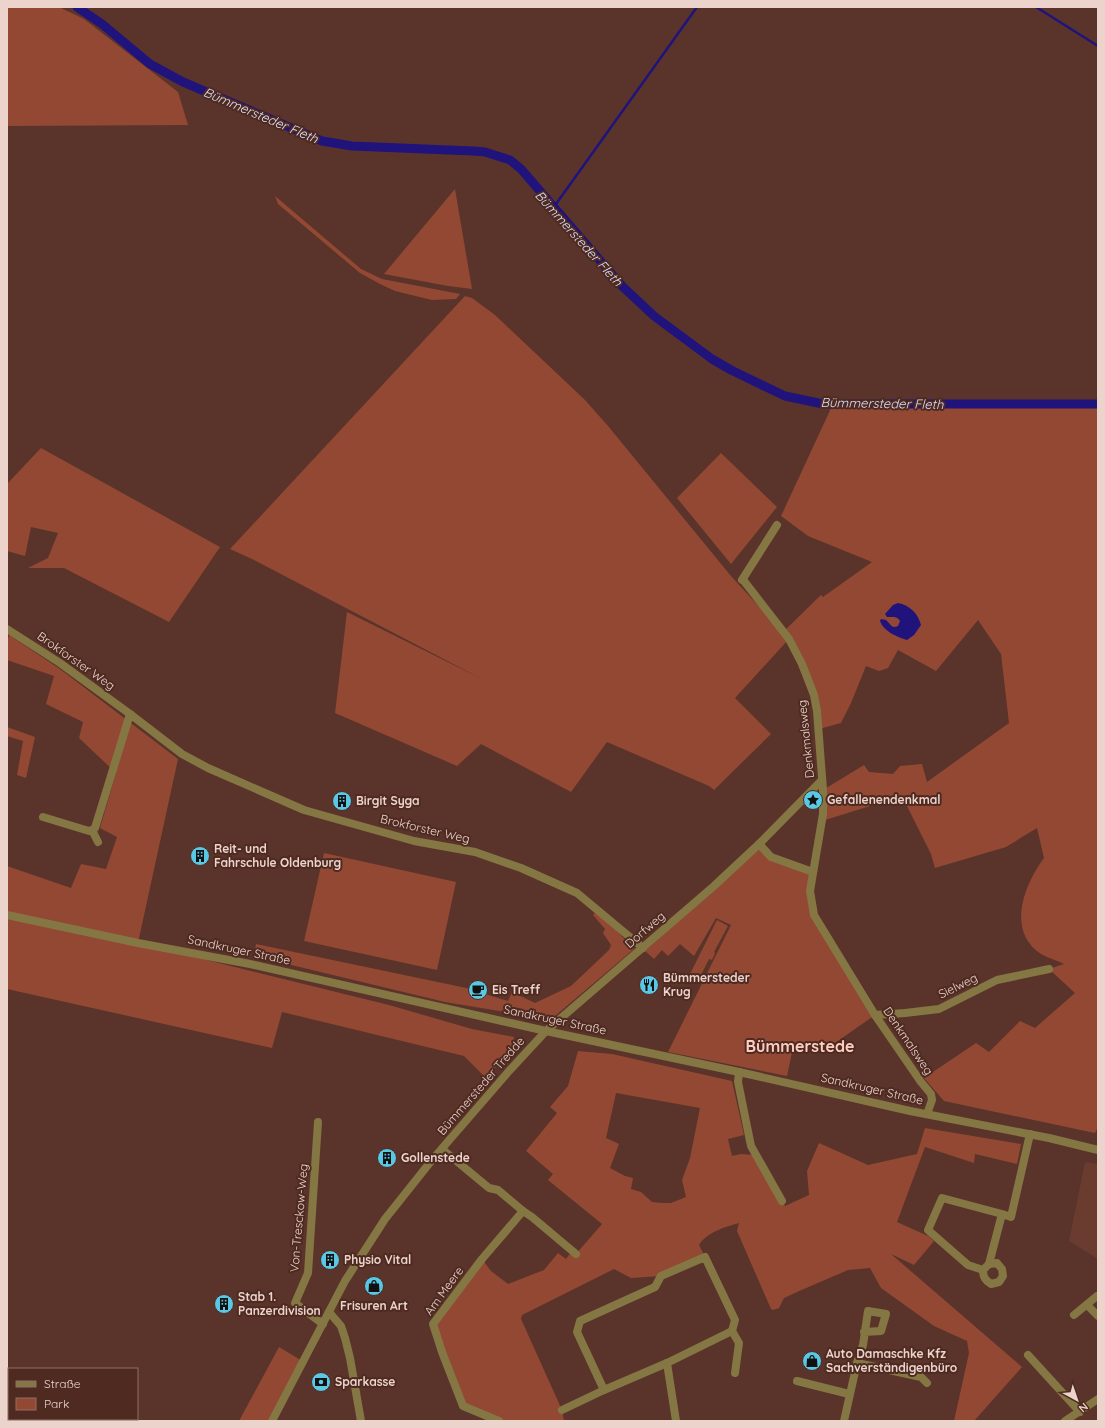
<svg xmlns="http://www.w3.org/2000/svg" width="1105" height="1428" font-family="Quicksand,sans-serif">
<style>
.built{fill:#693c2f}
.green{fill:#934833;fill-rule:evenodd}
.water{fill:#21137c}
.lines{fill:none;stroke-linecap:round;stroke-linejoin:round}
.stream{stroke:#21137c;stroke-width:2.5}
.canal{stroke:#21137c;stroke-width:9}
.minor{stroke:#847743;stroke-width:8}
.tertiary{stroke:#847743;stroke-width:8}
.labels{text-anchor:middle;stroke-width:4;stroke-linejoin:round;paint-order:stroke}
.street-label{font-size:12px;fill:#ecd4cd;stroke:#4e2a20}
.poi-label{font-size:12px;font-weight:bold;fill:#ecd4cd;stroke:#4e2a20;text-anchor:start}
.water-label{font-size:13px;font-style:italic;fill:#d9defa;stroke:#4e2a20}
.district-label{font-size:16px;font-weight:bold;fill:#fecec1;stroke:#4e2a20}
</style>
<rect width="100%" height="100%" fill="#5a342a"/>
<!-- built -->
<path class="built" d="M1085,1162L1098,1164V1259L1069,1241Z"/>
<!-- green -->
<g class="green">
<path d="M7,7H59L84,19L178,92L188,125L7,126Z"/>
<path d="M455,189L472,289L448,286L384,274Z"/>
<path d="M275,196L361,269L382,279L460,294L456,299L432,300L395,291L380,284L360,273L278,204Z"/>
<path d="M465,296L472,298L495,315L585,400L608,426L731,576L784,634L783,632L821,595L823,597L872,562L808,536L781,516L833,404L1098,403V1127L1095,1133L944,1101L924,1078L976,1043L989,1052L1020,1021L1035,1028L1075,993L1049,969L1064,964C1056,960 1048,958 1041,954C1006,931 1024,885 1044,858L1037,828L1006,847L935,868L931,854L902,796L822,821L823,790L864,765L869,772L893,774L900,766L922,764L927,782L1009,723L1001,654L978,620L936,671L898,650L888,668L879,671L866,666L851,703L841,723L819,729L817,711L788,640L735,698L771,734L714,790L709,786L607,742L571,792L481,744L457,766L335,713L347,612L482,679L252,559L230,549Z"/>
<path d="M41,448L220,547L169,622L64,568H28L48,558L58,533L31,527L25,556L7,551V484Z"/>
<path d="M721,453L777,507L731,564L677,498Z"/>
<path d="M9,635L60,669L178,759L138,943L389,1005L472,1029L514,1037L513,1047L486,1078L464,1056L282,1012L272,1048L7,989V866L71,888L81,864L106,869L117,837L100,828L116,773L79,738L83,722L46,704L54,676L7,660V642Z"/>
<path d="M7,727L35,737L26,778L17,775L23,741L7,736Z"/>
<path d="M759,847L811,875L814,915L875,1015L825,1050L794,1043L787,1076L668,1052L731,925L716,918L694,956L680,944L668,956L662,950L654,959L645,951Z"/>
<path d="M324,853L456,882L437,970L304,941Z"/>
<path d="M597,910L634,949L555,1016L541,1018L445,1002L254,956L256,944L471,989L469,995L482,999L485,994L508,1001L512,992L535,1003L571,986L609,950L611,945L603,933L605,929L593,915Z"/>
<path d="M717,920L728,926L714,952L715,953L712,960L709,959L699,979L690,974Z"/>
<path d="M578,1051L612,1054L732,1081L744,1135L728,1139L732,1156L741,1154L755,1155L785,1206L809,1195L807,1171L819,1143L868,1165L917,1154L925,1128L1021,1144L1017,1164L975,1154L974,1163L925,1147L897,1222L928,1236L934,1241L914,1265L891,1254L1022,1367L974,1421H954L969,1353L967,1341L934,1326L881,1288L870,1268L848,1270L797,1292L784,1298L779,1308L773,1310L771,1309L737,1231L739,1223C725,1227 707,1232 699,1245L705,1257L661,1276L631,1278L614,1269L522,1315L521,1319L562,1410L564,1421H499L463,1406L433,1324L482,1259L491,1271L508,1284L544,1270L558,1253L566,1259L572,1251L576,1254L602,1224L548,1180L553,1174L526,1151L557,1113L550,1107L568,1086ZM616,1093L700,1108L690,1158L682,1180L686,1197L671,1203H662L652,1202L641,1192L631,1189L633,1178L625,1176L610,1168L619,1144L606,1138Z"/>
<path d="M279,1347L304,1362L272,1421H239Z"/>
</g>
<!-- water -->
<path class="water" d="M898,603C909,605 918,613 921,625L914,635L907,640C897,637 883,631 880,621L881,619L886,620C891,624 891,629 898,626L900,621C898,616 892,617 887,617L885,614L893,605Z"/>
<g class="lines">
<!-- stream -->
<g class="stream">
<path d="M1036,7L1098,46"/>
<path d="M556,204L697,7"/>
</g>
<!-- canal -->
<path class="canal" d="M77,7L102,24L150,64L183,82L322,141L352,146L473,151L485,152L510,160L521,169L622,286L654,316L712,359L731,370L785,396L823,404H1098"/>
<!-- minor -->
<g class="minor">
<path d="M777,525L742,580L744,581L789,639L802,664L814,695L817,711L823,790V814L810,891L814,915L875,1015L921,1082L931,1094L932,1100L927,1114"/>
<path d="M7,629L60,663L130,714L182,754L208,768L304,810L414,841L475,852L521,868L577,893L643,948"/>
<path d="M43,817L89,831L92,830L95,828L130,714"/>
<path d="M92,830L98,842"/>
<path d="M759,844L771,857L813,872"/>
<path d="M875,1015L905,1013L939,1009L997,980L1049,969"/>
<path d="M739,1072L738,1082L751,1146L782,1201"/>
<path d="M318,1122L308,1273L295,1303L323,1324"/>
<path d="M442,1149L489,1188L498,1190L523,1211L482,1259L433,1324L442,1352L463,1406L499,1421"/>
<path d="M523,1211L532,1217L576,1254"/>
<path d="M1002,1214L942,1198L928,1230L968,1265L983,1270L989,1264L1002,1214L1011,1217L1030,1134"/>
<path d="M705,1257L735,1320L732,1331L667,1363L604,1390L577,1332L580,1321L655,1287L661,1276Z"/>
<path d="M983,1270C983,1277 985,1280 991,1284L999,1282L1003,1276L1002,1269L997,1263L989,1264"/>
<path d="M1087,1305L1098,1316"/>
<path d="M329,1312L341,1326L345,1338L350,1358L361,1421"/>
<path d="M1074,1315L1097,1296"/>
<path d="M732,1331L739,1343L735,1373"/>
<path d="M1028,1355L1080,1412"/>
<path d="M667,1363L676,1421"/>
<path d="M857,1363L921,1377L927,1383"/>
<path d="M797,1381L849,1394"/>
<path d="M562,1410L604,1390"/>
<path d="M272,1421L345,1281L385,1219L432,1160L509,1071L546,1031L714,886L759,844L822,780"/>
<path d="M844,1421L857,1363L863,1345L868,1311L886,1314L881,1331L864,1332"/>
<path d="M1065,1421L1098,1399"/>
</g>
<!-- tertiary -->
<path class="tertiary" d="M7,915L138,943L250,964L546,1031L739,1072L910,1111L1049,1138L1098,1150"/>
</g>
<!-- icons -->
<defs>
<symbol id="sight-disc" viewBox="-11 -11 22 22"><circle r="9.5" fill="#58c8e4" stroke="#4e2a20"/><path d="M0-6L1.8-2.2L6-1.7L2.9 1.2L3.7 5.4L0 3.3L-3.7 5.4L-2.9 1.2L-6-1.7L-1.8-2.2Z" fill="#111"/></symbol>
<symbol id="building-disc" viewBox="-11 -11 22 22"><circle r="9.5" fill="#58c8e4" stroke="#4e2a20"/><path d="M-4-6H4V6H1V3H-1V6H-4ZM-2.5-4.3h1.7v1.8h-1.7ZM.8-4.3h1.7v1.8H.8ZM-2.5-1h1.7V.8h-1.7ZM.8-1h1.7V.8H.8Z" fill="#111"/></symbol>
<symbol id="restaurant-disc" viewBox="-11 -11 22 22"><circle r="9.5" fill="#58c8e4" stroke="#4e2a20"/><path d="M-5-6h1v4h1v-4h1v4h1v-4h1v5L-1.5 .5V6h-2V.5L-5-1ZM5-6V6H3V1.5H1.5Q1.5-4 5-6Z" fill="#111"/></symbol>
<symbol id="cafe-disc" viewBox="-11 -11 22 22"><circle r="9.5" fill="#58c8e4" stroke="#4e2a20"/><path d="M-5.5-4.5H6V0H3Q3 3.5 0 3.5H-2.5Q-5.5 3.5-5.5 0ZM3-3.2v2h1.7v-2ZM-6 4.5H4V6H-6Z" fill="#111"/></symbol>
<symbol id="shop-disc" viewBox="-11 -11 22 22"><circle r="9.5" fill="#58c8e4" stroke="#4e2a20"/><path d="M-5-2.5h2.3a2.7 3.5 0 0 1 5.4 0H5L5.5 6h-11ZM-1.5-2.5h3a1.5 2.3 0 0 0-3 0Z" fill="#111"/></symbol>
<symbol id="bank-disc" viewBox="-11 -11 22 22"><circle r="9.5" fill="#58c8e4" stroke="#4e2a20"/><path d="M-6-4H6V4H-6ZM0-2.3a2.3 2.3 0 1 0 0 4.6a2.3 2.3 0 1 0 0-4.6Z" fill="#111"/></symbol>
</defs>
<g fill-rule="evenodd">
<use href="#sight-disc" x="802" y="789" width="22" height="22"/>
<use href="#building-disc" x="331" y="790" width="22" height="22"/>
<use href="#building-disc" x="189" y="845" width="22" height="22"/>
<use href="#restaurant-disc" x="638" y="974" width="22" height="22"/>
<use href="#cafe-disc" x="467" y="979" width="22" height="22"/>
<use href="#building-disc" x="376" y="1147" width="22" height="22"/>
<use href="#building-disc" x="319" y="1249" width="22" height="22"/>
<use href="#shop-disc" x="363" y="1275" width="22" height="22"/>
<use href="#building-disc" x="213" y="1293" width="22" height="22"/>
<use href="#shop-disc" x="801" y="1350" width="22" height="22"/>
<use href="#bank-disc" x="310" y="1371" width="22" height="22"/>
</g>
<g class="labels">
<!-- street labels -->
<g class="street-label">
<text transform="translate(76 661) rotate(35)" y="4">Brokforster Weg</text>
<text transform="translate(806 739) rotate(-96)" y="4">Denkmalsweg</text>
<text transform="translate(425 829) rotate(13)" y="4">Brokforster Weg</text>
<text transform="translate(645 930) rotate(-41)" y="4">Dorfweg</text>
<text transform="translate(239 950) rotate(12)" y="4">Sandkruger Straße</text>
<text transform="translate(958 986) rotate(-26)" y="4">Sielweg</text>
<text transform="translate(555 1020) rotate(12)" y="4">Sandkruger Straße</text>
<text transform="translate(908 1041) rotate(56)" y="4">Denkmalsweg</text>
<text transform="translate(481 1086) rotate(-49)" y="4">Bümmersteder Tredde</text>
<text transform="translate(872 1089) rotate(13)" y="4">Sandkruger Straße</text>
<text transform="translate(299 1218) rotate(-85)" y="4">Von-Tresckow-Weg</text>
<text transform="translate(444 1291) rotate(-54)" y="4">Am Meere</text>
</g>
<!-- poi labels -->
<g class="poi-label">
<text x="827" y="804">Gefallenendenkmal</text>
<text x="356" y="805">Birgit Syga</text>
<text x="214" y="853">Reit- und<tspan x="214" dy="14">Fahrschule Oldenburg</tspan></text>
<text x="663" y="982">Bümmersteder<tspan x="663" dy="14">Krug</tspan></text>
<text x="492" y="994">Eis Treff</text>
<text x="401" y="1162">Gollenstede</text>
<text x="344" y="1264">Physio Vital</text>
<text x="238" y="1301">Stab 1.<tspan x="238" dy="14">Panzerdivision</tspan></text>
<text x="374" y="1310" text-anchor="middle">Frisuren Art</text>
<text x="826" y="1358">Auto Damaschke Kfz<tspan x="826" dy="14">Sachverständigenbüro</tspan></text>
<text x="335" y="1386">Sparkasse</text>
</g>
<!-- water labels -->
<g class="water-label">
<text transform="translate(261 115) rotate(23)" y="5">Bümmersteder Fleth</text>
<text transform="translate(579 238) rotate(48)" y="5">Bümmersteder Fleth</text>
<text transform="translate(882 403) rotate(1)" y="5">Bümmersteder Fleth</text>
</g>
<!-- district labels -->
<g class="district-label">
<text x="800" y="1052">Bümmerstede</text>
</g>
</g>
<!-- border -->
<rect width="1105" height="1428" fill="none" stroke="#ecd4cd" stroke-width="16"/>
<!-- legend -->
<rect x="8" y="1368" width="130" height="52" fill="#4e2a20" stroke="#8d6e65"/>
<rect x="16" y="1381" width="20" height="6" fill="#847743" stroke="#8d6e65"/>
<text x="44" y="1388" font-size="12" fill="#ecd4cd">Straße</text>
<rect x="16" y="1398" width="20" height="12" fill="#934833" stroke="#8d6e65"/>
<text x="44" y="1408" font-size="12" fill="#ecd4cd">Park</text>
<!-- north arrow -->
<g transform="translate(1077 1400) rotate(140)" stroke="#4e2a20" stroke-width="3" paint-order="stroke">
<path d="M0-3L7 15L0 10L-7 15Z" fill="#ecd4cd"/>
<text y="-6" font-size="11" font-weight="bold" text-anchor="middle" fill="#ecd4cd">N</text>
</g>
</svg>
